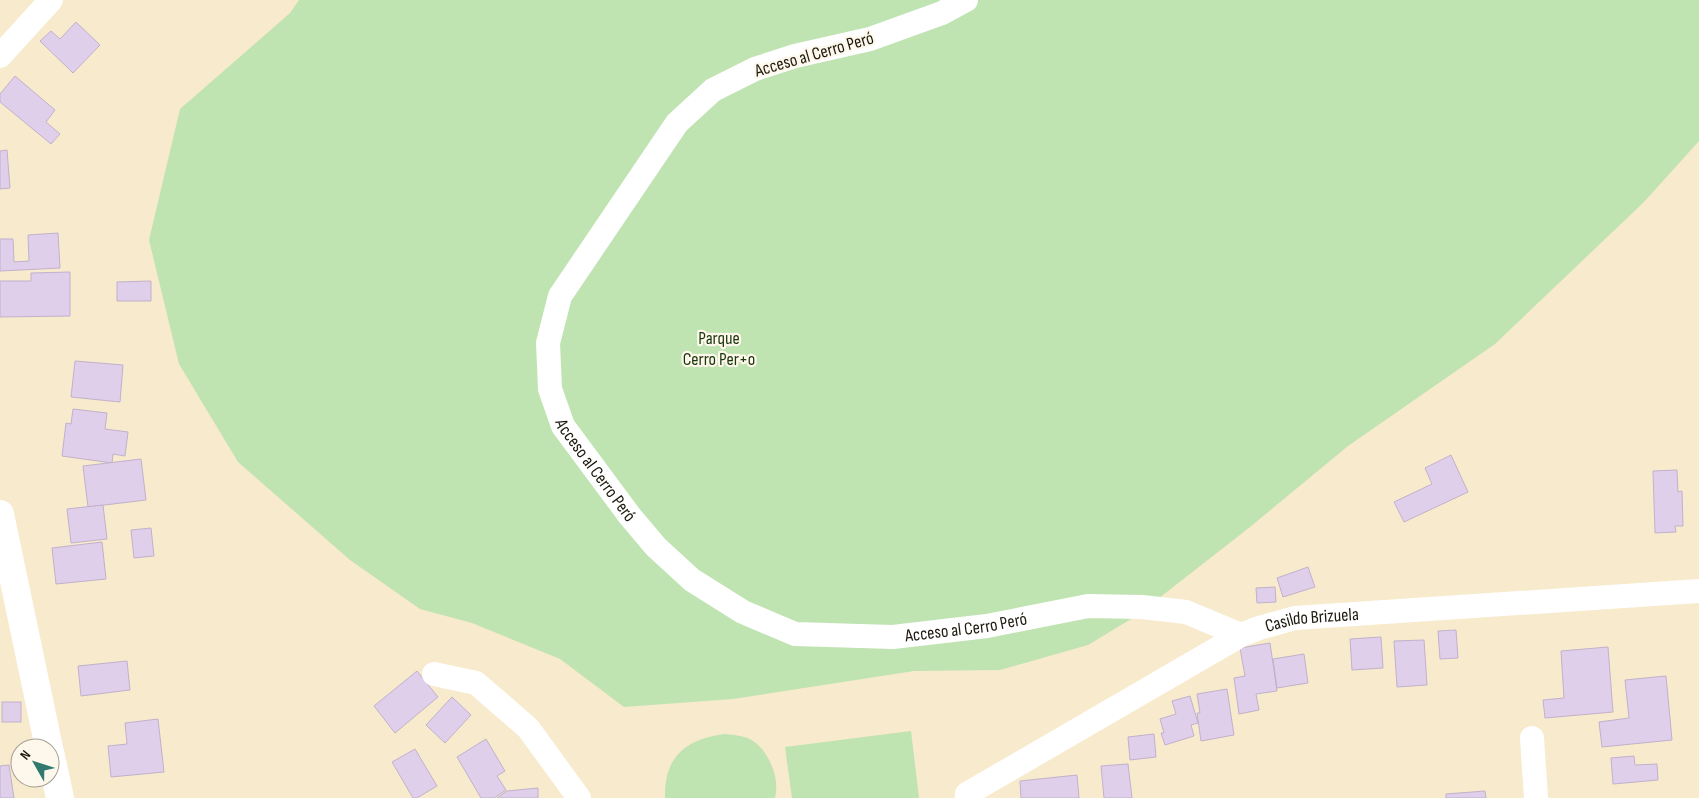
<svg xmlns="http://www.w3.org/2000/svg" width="1699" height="798" font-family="'Sofia Sans Condensed',sans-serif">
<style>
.green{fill:#c0e3b2}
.building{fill:#e0cfeb;stroke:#c1b1cb}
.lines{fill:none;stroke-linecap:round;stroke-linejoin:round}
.street{stroke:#fff;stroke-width:24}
.secondary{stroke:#fff;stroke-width:28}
.labels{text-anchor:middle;stroke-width:4.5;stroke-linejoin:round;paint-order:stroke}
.street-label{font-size:18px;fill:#1e190e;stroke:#fef8ec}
.park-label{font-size:18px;fill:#19350a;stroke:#fef8ec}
</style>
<rect width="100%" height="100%" fill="#f8eacd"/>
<!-- green -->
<g class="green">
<path d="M299,0H1699V141L1644,202L1495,344L1348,446L1250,527L1136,616L1088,645L1000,670L914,671L733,699L624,707L560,659L472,623L420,609L350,560L238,462L179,364L149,240L180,109L290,13Z"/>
<path d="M911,731L919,798H792L785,747Z"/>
<path d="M725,734C736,735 747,736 756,743C770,755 780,779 775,798H665C664,756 686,739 725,734Z"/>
</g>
<!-- building -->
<g class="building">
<path d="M76,22L100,45L73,73L40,41L51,31L60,39Z"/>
<path d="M15,76L55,110L46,122L60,134L51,144L0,102V94Z"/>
<path d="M7,150L10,188L0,189V151Z"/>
<path d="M58,233L60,268L0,271V239H13L14,262L29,261L28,235Z"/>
<path d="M70,272V316L0,317V281H31V273Z"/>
<path d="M151,281V301H117V282Z"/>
<path d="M75,361L123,365L120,402L71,397Z"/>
<path d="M73,409L107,413L105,429L128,432L125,456L113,454L112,463L62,456L66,423L71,424Z"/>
<path d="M1451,455L1468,492L1404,522L1394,502L1432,484L1425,468Z"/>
<path d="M141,459L146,500L88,507L83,466Z"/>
<path d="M1677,470L1678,492L1682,491L1683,526H1675L1676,532L1655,533L1653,471Z"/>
<path d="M103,505L107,539L71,543L67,509Z"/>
<path d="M151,528L154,556L134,558L131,530Z"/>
<path d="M102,542L106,579L56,584L52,548Z"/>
<path d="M1308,567L1315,587L1283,597L1277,578Z"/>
<path d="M1275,587L1276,602L1257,603L1256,588Z"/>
<path d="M1456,630L1458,658L1440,659L1438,631Z"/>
<path d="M1381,637L1383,668L1352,670L1350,639Z"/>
<path d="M1424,640L1427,685L1397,687L1394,641Z"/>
<path d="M1270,643L1277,691L1256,694L1259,710L1239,714L1234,678L1245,676L1240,648Z"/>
<path d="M1608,647L1613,712L1545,718L1543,700L1564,698L1561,651Z"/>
<path d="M1304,654L1308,683L1277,688L1273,659Z"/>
<path d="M127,661L130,690L81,696L78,666Z"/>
<path d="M417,671L438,697L395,733L374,706Z"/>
<path d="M1666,676L1672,740L1602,747L1599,722L1629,718L1625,680Z"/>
<path d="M1227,689L1234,735L1201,741L1197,713H1200L1197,694Z"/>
<path d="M1190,696L1198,723L1191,725L1194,736L1165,745L1161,733H1164L1160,719L1176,714L1172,701Z"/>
<path d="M452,697L471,715L445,743L426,725Z"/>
<rect x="2" y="702" width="19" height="20"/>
<path d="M158,719L164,772L111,777L108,746L127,744L125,723Z"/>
<path d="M1154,734L1156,757L1130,760L1128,737Z"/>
<path d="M486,739L505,771L497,776L506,790L494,798H481L457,757Z"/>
<path d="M415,749L437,786L417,798H413L392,762Z"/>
<path d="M1634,756L1635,765L1657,764L1658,780L1613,784L1611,758Z"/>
<path d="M1128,764L1132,798H1104L1101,766Z"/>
<path d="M9,765L14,798H0V766Z"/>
<path d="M1077,775L1079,798H1021L1020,781Z"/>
<path d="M538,788V798H497L507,791Z"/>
<path d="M1485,791L1486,798H1446V794Z"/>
</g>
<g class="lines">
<!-- street -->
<g class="street">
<path id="s1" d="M966,0L942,13L870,39L795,56L755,69L713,90L677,123L560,296L548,343L550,389L563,426L629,515L656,547L692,580L743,612L795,634L893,637L987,626L1088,606L1142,607L1186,612L1241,635"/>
<path d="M0,56L51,0"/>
<path d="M434,674L476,683L528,728L579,798"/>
<path d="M1532,738L1536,798"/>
<path id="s2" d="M967,798V794L1241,635L1259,628L1295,618L1699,591"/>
</g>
<!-- secondary -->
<g class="secondary">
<path d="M0,514L49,748"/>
<path d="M50,752L60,798"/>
</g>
</g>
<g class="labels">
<!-- street labels -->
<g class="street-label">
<text transform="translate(814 54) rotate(-16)" y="6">Acceso al Cerro Peró</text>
<text dy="6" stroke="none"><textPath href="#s1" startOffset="716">Acceso al Cerro Peró</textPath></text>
<text dy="6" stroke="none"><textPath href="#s2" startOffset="394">Casildo Brizuela</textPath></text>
<text dy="6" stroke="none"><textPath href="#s1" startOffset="1151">Acceso al Cerro Peró</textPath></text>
</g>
<!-- park labels -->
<g class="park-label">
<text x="719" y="344">Parque<tspan x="719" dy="21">Cerro Per+o</tspan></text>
</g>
</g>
<!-- north arrow -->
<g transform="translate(35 763) rotate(309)"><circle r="24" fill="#fef8ec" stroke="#a49f93"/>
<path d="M0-4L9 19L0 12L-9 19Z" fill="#31786f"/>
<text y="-8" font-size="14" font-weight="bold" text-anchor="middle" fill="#1e190e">N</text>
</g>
</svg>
